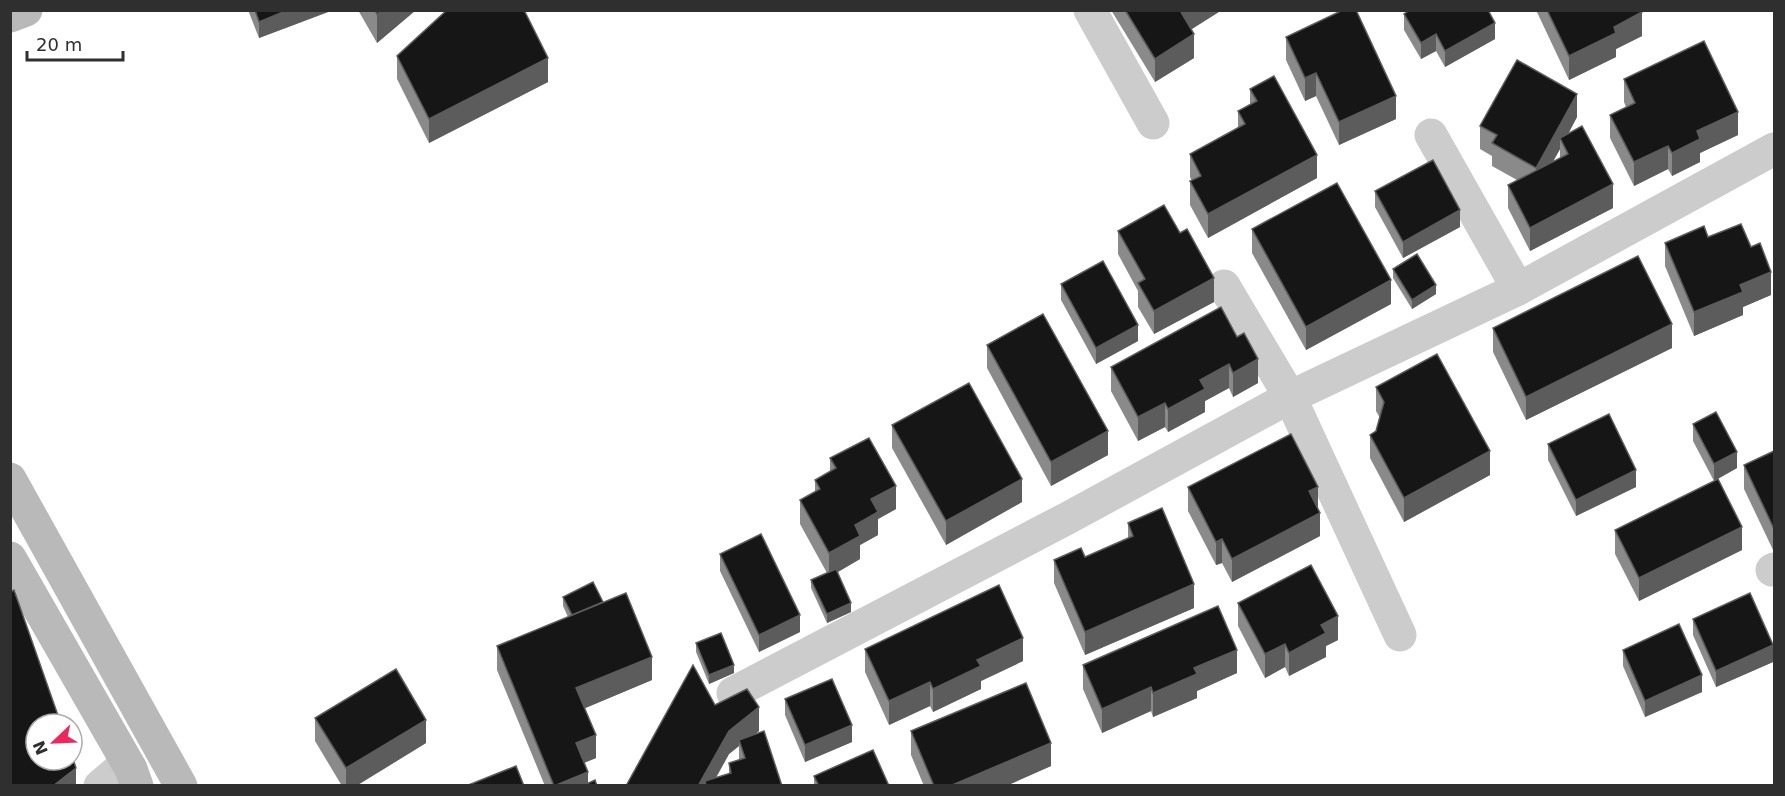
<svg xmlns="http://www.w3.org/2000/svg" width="1785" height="796" font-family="'DejaVu Sans',sans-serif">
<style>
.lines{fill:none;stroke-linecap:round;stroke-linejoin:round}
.street{stroke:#ccc;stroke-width:33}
.secondary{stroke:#b9b9b9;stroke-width:33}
.wall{fill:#8a8a8a;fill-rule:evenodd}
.shaded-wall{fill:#5c5c5c}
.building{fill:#161616;stroke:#5c5c5c;stroke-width:1.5}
</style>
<rect width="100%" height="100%" fill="#fff"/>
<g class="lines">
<!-- street -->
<g class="street">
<path d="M1090,10L1153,123"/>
<path d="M1431,135L1518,289"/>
<path d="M1224,286L1290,397L1400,635"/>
<path d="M1772,570L1774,569"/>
<path d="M733,693L1066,519L1290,397L1518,289L1774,149"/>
<path d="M100,786L127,763"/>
</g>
<!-- secondary -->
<g class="secondary">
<path d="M10,16L26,10"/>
<path d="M10,479L181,786"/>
<path d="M10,558L131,769L137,786"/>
</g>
</g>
<!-- wall -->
<g class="wall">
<path d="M248,10H328V12L259,38Z"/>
<path d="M358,10H416L377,43Z"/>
<path d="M1111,10H1222L1191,29L1194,58L1155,82Z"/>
<path d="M1536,10H1641L1642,36L1616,49V57L1569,80Z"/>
<path d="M1404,14L1495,39L1445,67L1436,51L1421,59L1404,30Z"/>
<path d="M1286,37L1396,119L1339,145L1316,96L1305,101L1286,60Z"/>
<path d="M397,56L548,82L429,143L397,79Z"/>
<path d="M1624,79L1738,135L1700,153V162L1672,176L1668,169L1634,186L1610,138V115L1626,107L1624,102Z"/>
<path d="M1250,89L1317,178L1208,238L1190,205V181H1192L1190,177V154L1238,128V111L1250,104Z"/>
<path d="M1577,117L1568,133L1613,208L1530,251L1508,208V185L1517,180L1492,166V156L1480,149V126ZM1560,149V158L1553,162Z"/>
<path d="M1774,174V187L1773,183V175Z"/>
<path d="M1375,191L1460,227L1403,258L1375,207Z"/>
<path d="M1252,229L1391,304L1306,350L1252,253Z"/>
<path d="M1118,231L1214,302L1154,334L1138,307V291L1118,254Z"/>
<path d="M1708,237L1771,295L1743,307V315L1694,336L1665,266V243Z"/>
<path d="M1393,269L1436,294L1412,309L1393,278Z"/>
<path d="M1061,284L1138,341L1096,364L1061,300Z"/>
<path d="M1221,307L1258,383L1233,397L1229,388L1205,401V412L1168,432L1165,427L1138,441L1111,391V367Z"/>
<path d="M1493,328L1672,348L1526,420L1493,352Z"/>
<path d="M987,345L1108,455L1051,486L987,368Z"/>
<path d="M1376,387L1490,475L1404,522L1370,458V435L1376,431L1380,418L1376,411Z"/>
<path d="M1693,424L1737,468L1714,481L1693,441Z"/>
<path d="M892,425L1022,502L946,545L892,448Z"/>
<path d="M1548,444L1636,487L1576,516L1548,460Z"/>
<path d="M1774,451V552L1744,489V465Z"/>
<path d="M830,458L896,509L878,519V535L860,545V559L838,572L851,612L827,623L811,588V580L827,573L800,524V500L815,492V480L830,472Z"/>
<path d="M1188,487L1320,536L1232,582L1222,563L1216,565L1188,511Z"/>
<path d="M1128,523L1194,608L1085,655L1054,583V560L1085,557L1128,539Z"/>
<path d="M1615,530L1742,550L1639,601L1615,554Z"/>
<path d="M720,554L800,632L759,652L720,571Z"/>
<path d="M563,597L603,602L652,680L585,708L596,758L584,763L588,783L597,786H545L497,670V646L568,617L563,606Z"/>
<path d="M1238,603L1338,640L1326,646V657L1289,676L1285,667L1265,678L1238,626Z"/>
<path d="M1693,619L1773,662L1716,687L1693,635Z"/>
<path d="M696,643L734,673L709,684L696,652Z"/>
<path d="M865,649L1023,661L981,681V689L933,712L930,706L889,725L865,672Z"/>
<path d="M1623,650L1702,692L1645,717L1623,666Z"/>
<path d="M1083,665L1237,673L1197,691V698L1153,717L1151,711L1102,733L1083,689Z"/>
<path d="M785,699L852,742L805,762L785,715Z"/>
<path d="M715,705L759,731L753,735L782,786H626ZM739,746V760L729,763V774L716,778L729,754Z"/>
<path d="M315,718L426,743L356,786H342L315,741Z"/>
<path d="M911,731L1051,766L1006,786H924L911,755Z"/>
<path d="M814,776L889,786H814Z"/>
</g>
<!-- shaded-wall -->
<g class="shaded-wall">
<path d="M288,10H328V12L259,38V22Z"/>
<path d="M382,10H416L377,43V14Z"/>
<path d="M1184,10H1222L1181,36V12Z"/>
<path d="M1642,12V36L1616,49V57L1569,80V56L1614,27Z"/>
<path d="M1495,23V39L1445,67V51Z"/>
<path d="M1194,34V58L1155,82V59Z"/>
<path d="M1436,34V51L1421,59V43Z"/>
<path d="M548,58V82L429,143V119Z"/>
<path d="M1316,73V96L1305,101V78Z"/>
<path d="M1577,94V117L1563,144L1560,138V149L1536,191V168Z"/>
<path d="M1396,96V119L1339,145V122Z"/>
<path d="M1738,112V135L1700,153V162L1672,176V153L1697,131Z"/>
<path d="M1668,146V169L1634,186V162Z"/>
<path d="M1317,155V178L1208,238V214Z"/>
<path d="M1613,184V208L1530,251V228Z"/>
<path d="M1460,210V227L1403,258V242Z"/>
<path d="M1771,272V295L1743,307V315L1694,336V312L1740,285Z"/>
<path d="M1214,278V302L1154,334V311Z"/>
<path d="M1391,280V304L1306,350V327Z"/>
<path d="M1436,285V294L1412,309V300Z"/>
<path d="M1672,324V348L1526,420V397Z"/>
<path d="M1138,325V341L1096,364V348Z"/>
<path d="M1258,359V383L1233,397V373Z"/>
<path d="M1229,364V388L1205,401V412L1168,432V409L1200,380Z"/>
<path d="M1165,403V427L1138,441V417Z"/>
<path d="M1108,431V455L1051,486V462Z"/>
<path d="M1490,451V475L1404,522V498Z"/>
<path d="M1737,452V468L1714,481V464Z"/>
<path d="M1636,470V487L1576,516V500Z"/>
<path d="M1022,479V502L946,545V521Z"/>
<path d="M896,486V509L878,519V535L860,545V559L829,577V553L871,499Z"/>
<path d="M1318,487V510L1309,491Z"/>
<path d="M1320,513V536L1232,582V559Z"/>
<path d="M1742,527V550L1639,601V578Z"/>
<path d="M1222,539V563L1216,565V542Z"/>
<path d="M1194,584V608L1085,655V632Z"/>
<path d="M851,603V612L827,623V614Z"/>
<path d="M800,615V632L759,652V635Z"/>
<path d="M1338,616V640L1326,646V657L1289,676V653L1321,625Z"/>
<path d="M1023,638V661L981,681V689L933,712V689L977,660Z"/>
<path d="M1285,644V667L1265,678V654Z"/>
<path d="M1773,645V662L1716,687V671Z"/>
<path d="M1237,650V673L1197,691V698L1153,717V693L1194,668Z"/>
<path d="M652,657V680L576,712V688Z"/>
<path d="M734,665V673L709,684V675Z"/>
<path d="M1702,675V692L1645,717V701Z"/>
<path d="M930,682V706L889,725V701Z"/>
<path d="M1151,687V711L1102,733V709Z"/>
<path d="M759,707V731L741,745L739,740V746L729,754L711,786L705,781V786H698L729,731Z"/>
<path d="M426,720V743L356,786H346V768Z"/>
<path d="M852,725V742L805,762V745Z"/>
<path d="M596,735V758L576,766V743Z"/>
<path d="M1051,743V766L1006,786H950Z"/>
<path d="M76,768V786H53Z"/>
<path d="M588,772V786H556Z"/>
</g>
<!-- building -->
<g class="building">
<path d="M255,10H288L259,22Z"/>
<path d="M375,10H382L377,14Z"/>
<path d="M447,10H524L548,58L429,119L397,56Z"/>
<path d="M1125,10H1184L1181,12L1194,34L1155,59Z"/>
<path d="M1343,10H1356L1396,96L1339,122L1316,73L1305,78L1286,37Z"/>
<path d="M1410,10H1488L1495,23L1445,51L1436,34L1421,43L1404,14Z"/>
<path d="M1547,10H1641L1642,12L1614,27L1616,33L1569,56Z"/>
<path d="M1704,41L1738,112L1697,131L1700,139L1672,153L1668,146L1634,162L1610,115L1635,103L1624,79Z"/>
<path d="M1517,60L1577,94L1536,168L1492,143L1497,135L1480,126Z"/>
<path d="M1274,76L1317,155L1208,214L1190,181L1201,176L1190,154L1245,124L1238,111L1257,101L1250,89Z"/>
<path d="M1582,126L1613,184L1530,228L1508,185L1568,154L1560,138Z"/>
<path d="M1433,160L1460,210L1403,242L1375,191Z"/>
<path d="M1337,183L1391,280L1306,327L1252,229Z"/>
<path d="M1164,205L1180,233L1187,229L1214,278L1154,311L1138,283L1145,279L1118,231Z"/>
<path d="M1741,224L1751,247L1760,243L1771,272L1740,285L1743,292L1694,312L1665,243L1704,226L1708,237Z"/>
<path d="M1417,254L1436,285L1412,300L1393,269Z"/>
<path d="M1638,256L1672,324L1526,397L1493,328Z"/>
<path d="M1103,261L1138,325L1096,348L1061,284Z"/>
<path d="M1221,307L1237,337L1244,333L1258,359L1233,373L1229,364L1200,380L1205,389L1168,409L1165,403L1138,417L1111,367Z"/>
<path d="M1043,314L1108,431L1051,462L987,345Z"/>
<path d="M1437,354L1490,451L1404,498L1370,435L1376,431L1384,402L1376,387Z"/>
<path d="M969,383L1022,479L946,521L892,425Z"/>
<path d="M1716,412L1737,452L1714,464L1693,424Z"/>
<path d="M1609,414L1636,470L1576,500L1548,444Z"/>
<path d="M1291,434L1318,487L1309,491L1320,513L1232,559L1222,539L1216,542L1188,487Z"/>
<path d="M869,438L896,486L871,499L878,512L855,525L860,536L829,553L800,500L820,489L815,480L836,468L830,458Z"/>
<path d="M1774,451V529L1744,465Z"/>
<path d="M1718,479L1742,527L1639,578L1615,530Z"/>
<path d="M1162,508L1194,584L1085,632L1054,560L1081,548L1085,557L1133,536L1128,523Z"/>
<path d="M761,534L800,615L759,635L720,554Z"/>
<path d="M1311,565L1338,616L1321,625L1326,633L1289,653L1285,644L1265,654L1238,603Z"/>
<path d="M836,569L851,603L827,614L811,580Z"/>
<path d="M593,582L603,602L572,615L563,597Z"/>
<path d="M999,585L1023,638L977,660L981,666L933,689L930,682L889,701L865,649Z"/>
<path d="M14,590L61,724H36V760H72V756L76,768L53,786H10V592Z"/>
<path d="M626,593L652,657L576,688L596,735L576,743L588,772L554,786L497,646Z"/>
<path d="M1750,593L1773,645L1716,671L1693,619Z"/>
<path d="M1218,606L1237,650L1194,668L1197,674L1153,693L1151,687L1102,709L1083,665Z"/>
<path d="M1679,624L1702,675L1645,701L1623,650Z"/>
<path d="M721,633L734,665L709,675L696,643Z"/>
<path d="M693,665L715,705L747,689L759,707L729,731L698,786H626Z"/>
<path d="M396,669L426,720L346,768L315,718Z"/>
<path d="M832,679L852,725L805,745L785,699Z"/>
<path d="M1026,683L1051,743L950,786H934L911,731Z"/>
<path d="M764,731L782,786H706L705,781L731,773L729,763L745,758L739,740Z"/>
<path d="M873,750L889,786H819L814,776Z"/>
<path d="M516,766L524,786H466Z"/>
<path d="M595,780L597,786H582Z"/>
</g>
<!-- border -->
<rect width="1785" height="796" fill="none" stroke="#2f2f2f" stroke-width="24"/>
<!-- north arrow -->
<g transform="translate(54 742) rotate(247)"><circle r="28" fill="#ffffff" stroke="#acacac" stroke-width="1.5"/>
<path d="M0-4.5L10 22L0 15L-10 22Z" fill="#f1255a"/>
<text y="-9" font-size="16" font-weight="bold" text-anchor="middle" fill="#2f2f2f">N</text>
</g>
<!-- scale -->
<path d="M27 51v9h96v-9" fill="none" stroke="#2f2f2f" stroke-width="3"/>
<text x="36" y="51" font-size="18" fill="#2f2f2f" stroke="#ffffff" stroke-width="4.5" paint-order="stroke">20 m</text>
</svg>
